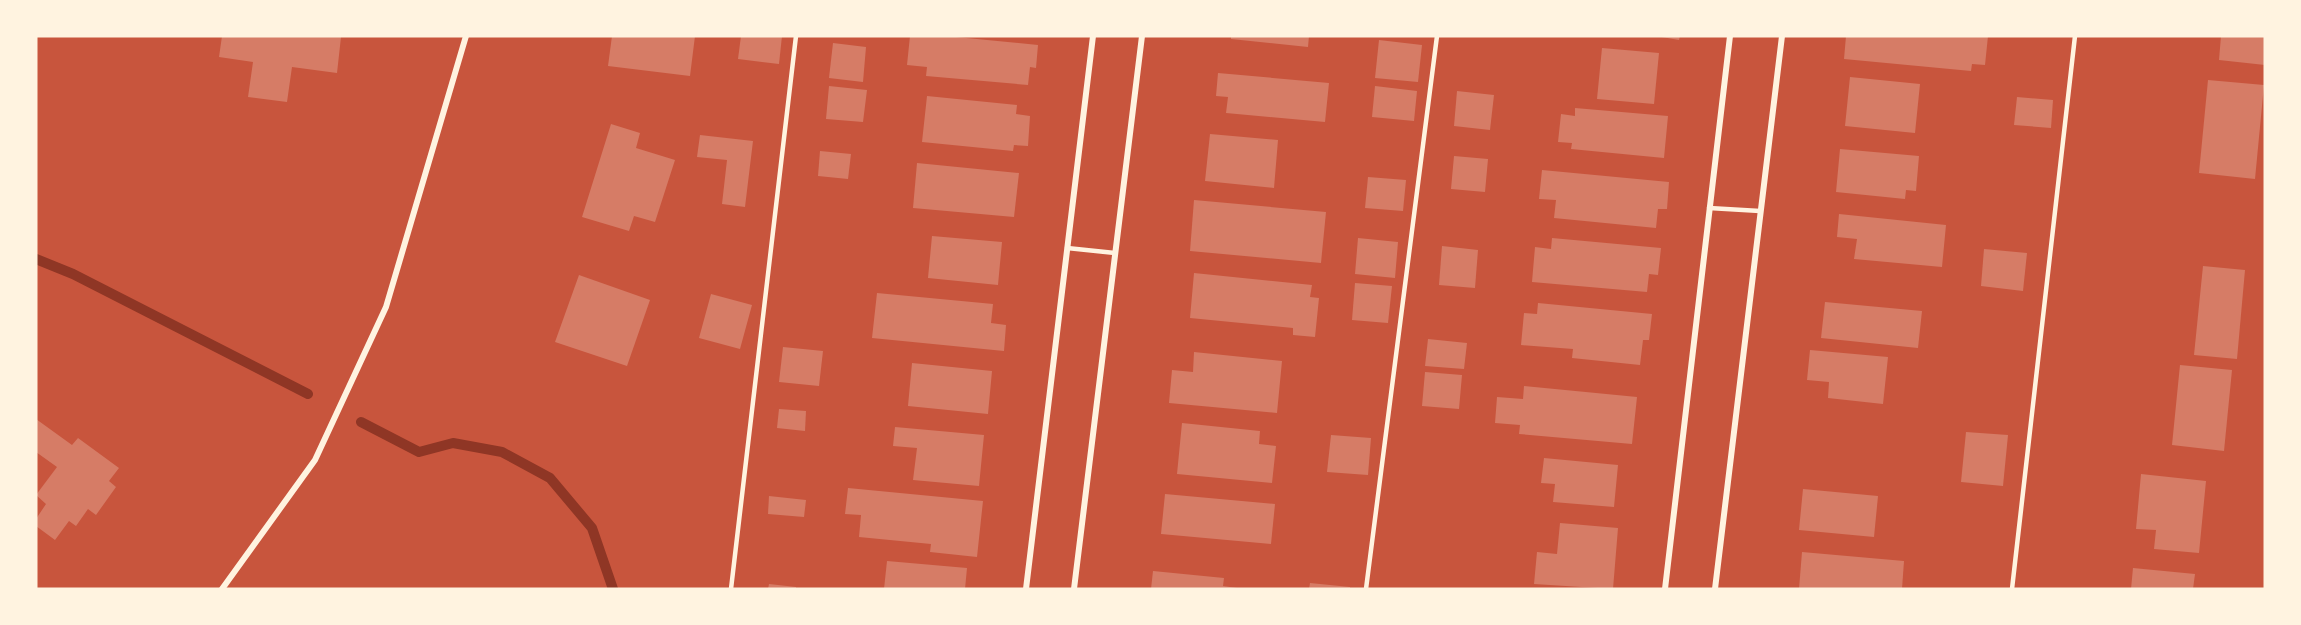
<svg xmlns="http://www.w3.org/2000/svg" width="2301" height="625" font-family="Literata,serif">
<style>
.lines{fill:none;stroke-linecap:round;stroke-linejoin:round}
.stream{stroke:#8f3625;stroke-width:10}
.building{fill:#d67c66}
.service{stroke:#fff3e0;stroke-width:4.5}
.minor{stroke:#fff3e0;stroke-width:6}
</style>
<rect width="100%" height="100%" fill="#c8553d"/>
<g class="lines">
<!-- stream -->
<g class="stream">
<path d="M36,259L73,274L308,394"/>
<path d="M361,422L419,452L453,443L502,452L550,478L592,528L613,589"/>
</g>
</g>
<!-- building -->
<g class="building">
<path d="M222,36L341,37L337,73L292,67L287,102L248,97L253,62L219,57Z"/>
<path d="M612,36H695L690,76L608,66Z"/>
<path d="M741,36H782L779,64L738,59Z"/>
<path d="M910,36H946L1038,45L1036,68L1030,67L1028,85L926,76L927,67L907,65Z"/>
<path d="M1231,36H1309L1308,47L1231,39Z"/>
<path d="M1656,36H1680L1679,40Z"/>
<path d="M1846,36H1988L1985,65L1972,64L1971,71L1844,59Z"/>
<path d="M2221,36H2265V65L2219,60Z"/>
<path d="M1379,40L1422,45L1418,82L1375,78Z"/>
<path d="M833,43L866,47L863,82L829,78Z"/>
<path d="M1602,48L1659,53L1654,104L1597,99Z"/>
<path d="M1218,73L1329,83L1325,122L1226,113L1228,97L1216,96Z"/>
<path d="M1850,77L1920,84L1915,133L1845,126Z"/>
<path d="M2208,80L2264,85L2255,179L2199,173Z"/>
<path d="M829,86L867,90L863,122L826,119Z"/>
<path d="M1375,86L1417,91L1414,121L1372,117Z"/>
<path d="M1457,91L1494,95L1490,130L1454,126Z"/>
<path d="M927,96L1017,105L1016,114L1030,116L1028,146L1014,145L1013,151L922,142Z"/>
<path d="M2017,97L2053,100L2051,128L2014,125Z"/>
<path d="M1575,108L1668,116L1664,158L1571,149L1572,143L1558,142L1561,114L1575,116Z"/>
<path d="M611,124L640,133L636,148L675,160L655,222L634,216L629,231L582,217Z"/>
<path d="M1210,134L1278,140L1274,188L1205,181Z"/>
<path d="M700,135L753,141L745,207L722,204L727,160L697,157Z"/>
<path d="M1840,149L1919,156L1916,191L1906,190L1905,199L1836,192Z"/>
<path d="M820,151L851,154L848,179L818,176Z"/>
<path d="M1454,156L1488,159L1485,192L1451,189Z"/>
<path d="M917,163L1019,173L1014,217L913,208Z"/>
<path d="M1542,170L1669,182L1667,209H1658L1656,228L1554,218L1556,200L1539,199Z"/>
<path d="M1368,177L1406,180L1403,211L1365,208Z"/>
<path d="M1194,200L1326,212L1321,263L1190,251Z"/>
<path d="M1839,214L1946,225L1942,267L1854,259L1857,239L1837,237Z"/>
<path d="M932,236L1002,242L998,285L928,278Z"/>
<path d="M1358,238L1398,242L1395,278L1355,274Z"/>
<path d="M1552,238L1661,248L1658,275L1649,274L1647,292L1532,282L1535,247L1551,249Z"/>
<path d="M1442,246L1478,250L1475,288L1439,285Z"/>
<path d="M1984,249L2027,253L2023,291L1981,286Z"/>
<path d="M2203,266L2245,270L2237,359L2194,355Z"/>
<path d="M1194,273L1312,285L1310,297L1319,298L1315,337L1293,335V328L1190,318Z"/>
<path d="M579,275L650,300L627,366L555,342Z"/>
<path d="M1355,283L1392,286L1388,323L1352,320Z"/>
<path d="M877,293L993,304L991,323L1006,325L1004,351L872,338Z"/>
<path d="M711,294L752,305L740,349L699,338Z"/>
<path d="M1825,302L1922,311L1918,348L1821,338Z"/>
<path d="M1538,303L1652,314L1649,340H1643L1640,365L1572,358L1573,349L1521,345L1524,313L1537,314Z"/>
<path d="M1428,339L1467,343L1464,369L1425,366Z"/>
<path d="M783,347L823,351L819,386L779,382Z"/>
<path d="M1810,350L1888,357L1883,404L1828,398L1829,382L1807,380Z"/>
<path d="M1194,352L1282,361L1277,413L1169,403L1172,370L1193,372Z"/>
<path d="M912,363L992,371L988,414L908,406Z"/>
<path d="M2180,365L2232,370L2224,451L2172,445Z"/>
<path d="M1425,372L1462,375L1459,409L1422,406Z"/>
<path d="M1524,386L1637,397L1632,444L1519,434L1520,425L1495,423L1497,397L1523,399Z"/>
<path d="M779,409L806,411L805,431L777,428Z"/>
<path d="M36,419L72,445L78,438L119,468L109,481L116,487L96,515L88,509L76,526L69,521L55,540L36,526V519L46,504L36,495L57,467L36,452Z"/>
<path d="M1182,423L1260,431L1259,444L1276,446L1272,483L1177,474Z"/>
<path d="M895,427L984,435L979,486L913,480L917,448L893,446Z"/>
<path d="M1966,432L2008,435L2003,486L1961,482Z"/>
<path d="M1331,435L1371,438L1368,475L1327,472Z"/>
<path d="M1544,458L1618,465L1614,507L1553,502L1555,484L1541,483Z"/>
<path d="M2141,474L2206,481L2199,553L2154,549L2156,530L2136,529Z"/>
<path d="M848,488L983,501L977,557L930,552L931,544L859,537L861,515L845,514Z"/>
<path d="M1803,489L1878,496L1874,537L1799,530Z"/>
<path d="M1165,494L1275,504L1271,544L1161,534Z"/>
<path d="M769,496L806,500L804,517L768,514Z"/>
<path d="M1560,523L1618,528L1613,589L1534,584L1537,552L1557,554Z"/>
<path d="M1802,552L1904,561L1902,589H1799Z"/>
<path d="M887,561L967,568L965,589H884Z"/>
<path d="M2133,568L2195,574L2193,589H2131Z"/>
<path d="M1153,571L1224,578L1223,586L1244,589H1151Z"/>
<path d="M1310,583L1350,587V589H1309Z"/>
<path d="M769,584L796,587V589H768Z"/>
</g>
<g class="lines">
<!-- service -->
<g class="service">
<path d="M1709,208L1760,211"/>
<path d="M1067,248L1115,253"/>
<path d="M731,589L796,36"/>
<path d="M1366,589L1437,36"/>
<path d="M2012,589L2075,36"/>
</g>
<!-- minor -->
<g class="minor">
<path d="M222,589L315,460L386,307L466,36"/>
<path d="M1026,589L1093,36"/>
<path d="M1074,589L1142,36"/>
<path d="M1665,589L1730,36"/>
<path d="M1715,589L1782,36"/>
</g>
</g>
<!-- border -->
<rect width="2301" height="625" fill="none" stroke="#fff3e0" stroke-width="75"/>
</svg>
